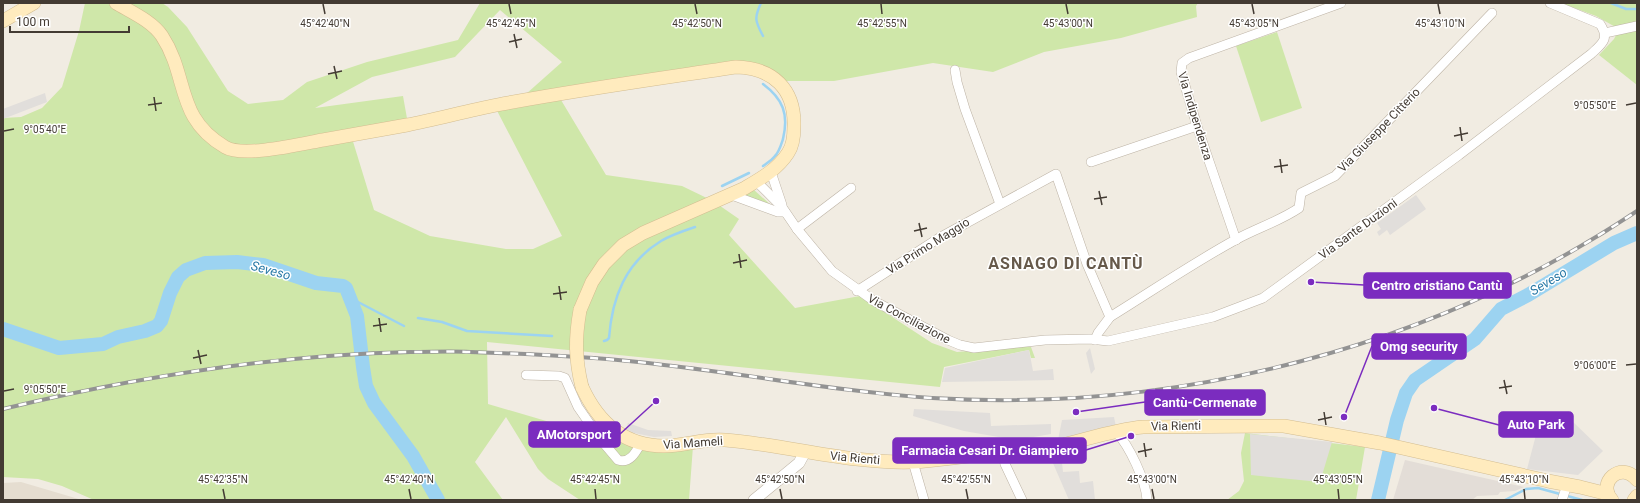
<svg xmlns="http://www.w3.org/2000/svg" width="1640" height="503" font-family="Roboto,sans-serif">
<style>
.residential{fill:#e5ddd0}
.industrial{fill:#e3ddd7}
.green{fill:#cfe7a9;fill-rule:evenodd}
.parking{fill:#e1dedb}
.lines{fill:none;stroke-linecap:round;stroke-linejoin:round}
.stream{stroke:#9cd3f1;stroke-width:2.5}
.river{stroke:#9cd3f1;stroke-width:14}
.minor-casing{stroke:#bdb3a5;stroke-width:10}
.tertiary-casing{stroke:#bdb3a5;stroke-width:12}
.secondary-casing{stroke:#d3bd91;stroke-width:14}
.minor{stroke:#fff;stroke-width:9}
.tertiary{stroke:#fff;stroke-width:11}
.secondary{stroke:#ffebbe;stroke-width:13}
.rail-casing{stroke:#939393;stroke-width:4}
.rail{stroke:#fff;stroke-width:2.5;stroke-dasharray:8;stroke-linecap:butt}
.secondary-bridge-casing{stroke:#d3bd91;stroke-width:14;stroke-linecap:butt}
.secondary-bridge{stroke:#ffebbe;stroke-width:13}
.ticks{fill:none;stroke:#433b33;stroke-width:1.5}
.labels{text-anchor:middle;stroke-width:3;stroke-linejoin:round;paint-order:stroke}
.street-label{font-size:12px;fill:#433b33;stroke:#fff}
.water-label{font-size:13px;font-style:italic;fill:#2a7aa7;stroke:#fff}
.district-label{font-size:16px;font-weight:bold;letter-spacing:1px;fill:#66594a;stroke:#fff}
.ticks-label{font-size:10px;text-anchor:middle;fill:#433b33;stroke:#fff;stroke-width:3;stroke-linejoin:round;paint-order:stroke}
.leader{fill:none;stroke:#7b2cbf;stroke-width:1.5}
.callout-dot{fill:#7b2cbf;stroke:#fff;stroke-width:1.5}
.callout{fill:#7b2cbf;stroke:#7b2cbf;stroke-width:1.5}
.callout-label{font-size:13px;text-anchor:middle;font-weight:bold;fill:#fff}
</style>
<rect width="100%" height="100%" fill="#f1ece2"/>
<!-- residential -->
<path class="residential" d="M21,482L82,500H3V483Z"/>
<!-- industrial -->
<path class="industrial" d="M1405,460L1524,487L1515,491L1500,492L1498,495L1477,496L1472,500H1393Z"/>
<!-- green -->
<g class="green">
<path d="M85,3H162L168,7L187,27L228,91L248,104L283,100L307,82L367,62L458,40L480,3H1198L1196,6L1197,17L1121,38L1044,52L993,72L933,63L834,81H778L758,70L558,95L606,175L682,186L713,201L739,219L729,235L795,308L860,296L932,343L957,352L1028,346L1031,347L1035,358H1031L1029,350L944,367L940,387L487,342L488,404L587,433L693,446L689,500H580L548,479L538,469L506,417L475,462L503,500H94L62,486L38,479L3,477V118L21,117L42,108L62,87L79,31ZM500,10L562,62L526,94L492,101L562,236L533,249H506L430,236L374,210L351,135L408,124L403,96L315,108L372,77L455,57Z"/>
<path d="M1561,3H1637V85L1599,55L1614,39L1619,29L1596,16Z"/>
<path d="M1277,32L1302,108L1261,122L1236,46Z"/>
<path d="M754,190L772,206L743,196Z"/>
<path d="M1245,433L1365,447L1356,500H1227L1239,491L1244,481L1241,453Z"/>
</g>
<!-- parking -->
<g class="parking">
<path d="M45,93L47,102L3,119V109Z"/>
<path d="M1416,195L1426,209L1390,235L1387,230L1379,236L1377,232L1381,229L1377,223Z"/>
<path d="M1090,348L1095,369L1091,374L1086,353Z"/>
<path d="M1029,350L1033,371L1053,369L1054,380L942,382L945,368Z"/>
<path d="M914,409L990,413L991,426L1051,424V434L1016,440L964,431L913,416Z"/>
<path d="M1114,417L1116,427L1058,440L1062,420Z"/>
<path d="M1570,419L1603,451L1578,475L1527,469L1536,435L1562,433L1559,428Z"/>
<path d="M628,423L648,430L671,431L672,436L654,437L634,433L626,429Z"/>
<path d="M1250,434L1332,442L1320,482L1251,475Z"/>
<path d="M1061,453L1063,472L1079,471L1080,483L1093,481L1095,500H1069L1049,454Z"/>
</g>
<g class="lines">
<!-- stream -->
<g class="stream">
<path d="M761,3C754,18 755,21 763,36"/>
<path d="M1611,3L1626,9H1637"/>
<path d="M763,166C767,163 772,160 775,156C779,152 781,145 783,139C789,114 783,99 763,84"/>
<path d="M722,186L749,173"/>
<path d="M351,301L358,302L404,326"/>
<path d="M418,318L442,322L467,331L552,336"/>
<path d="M604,341L607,340L609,338C612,298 625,263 661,241C671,235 683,231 695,227"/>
<path d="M1505,500L1526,489L1538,488L1582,500"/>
</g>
<!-- river -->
<g class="river">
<path d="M3,329L59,348L103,344L118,337L145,331L157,326L161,321L170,293L178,277L186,270L205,263L237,262L263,265L316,283L343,286L346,288L357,316L363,367L366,386L374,403L413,456L438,500"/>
<path d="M1378,500L1397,420L1406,393L1415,380L1475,339L1501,309L1528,295L1614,243L1637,233"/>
</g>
<defs>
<g id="minor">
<path d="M1605,33L1637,26"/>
<path d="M955,70L957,82L965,109L1000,204"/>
<path d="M1091,162L1197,126"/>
<path d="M771,172L782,205"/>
<path d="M756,181L782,207L797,229L832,271L874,301L948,340L960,345L974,348L1045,340L1090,339L1108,341L1213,317L1263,298L1459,155L1591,54C1602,44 1610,39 1600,24L1550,3"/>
<path d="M729,194L778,212H785"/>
<path d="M797,229L851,188"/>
<path d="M1236,240L1197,126L1181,72L1182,63L1189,58L1341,3"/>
<path d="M857,291L939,238L1056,174L1087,264L1110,317L1098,333L1095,340"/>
<path d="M1110,317C1152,291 1193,263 1237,239C1257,228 1280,221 1299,208L1301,193L1335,176L1492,13"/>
<path d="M526,375L559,376L565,378L578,407L601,440L618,460C630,464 636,452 641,443"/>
<path d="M1116,432C1129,445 1146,481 1147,500"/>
<path d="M1002,453L1005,464L1022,500"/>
<path d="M913,462L924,500"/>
<path d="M1562,500L1567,485"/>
</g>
<path id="tertiary" d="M754,500L799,463L805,452"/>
<g id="secondary">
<path d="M116,3C131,12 152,21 162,36C189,77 175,118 225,147C243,158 301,144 323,140C351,135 379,130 407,125C437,119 467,111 497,105C576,90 656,79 736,67C773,68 795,89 794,126C794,135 793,146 788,153C777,170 760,179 743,189L643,233L623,245L604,264L592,282L580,310"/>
<path d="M3,21L34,3"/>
<path d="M582,387C598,422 623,446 664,446C684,446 705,438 725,440C788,445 849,464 913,462C935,461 958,457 979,455C1002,453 1026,452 1049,448C1080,442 1111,430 1143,427L1284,426L1380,443L1548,481L1580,487L1608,494"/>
<path d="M1612,500C1596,483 1621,460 1637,480"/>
<path d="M1634,500L1637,496"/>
</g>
</defs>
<!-- minor casing -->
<use href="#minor" class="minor-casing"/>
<!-- tertiary casing -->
<use href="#tertiary" class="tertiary-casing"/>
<!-- secondary casing -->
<use href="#secondary" class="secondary-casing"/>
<!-- minor -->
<use href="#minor" class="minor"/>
<!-- tertiary -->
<use href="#tertiary" class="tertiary"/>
<!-- secondary -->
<use href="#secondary" class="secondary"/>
<defs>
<path id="rail" d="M3,409C137,377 273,355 411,352C431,352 451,351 470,352C535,354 600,357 664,365C753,375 842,392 932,398C1178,413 1432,348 1637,211"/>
</defs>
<!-- rail casing -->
<use href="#rail" class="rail-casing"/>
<!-- rail -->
<use href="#rail" class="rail"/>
<defs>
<path id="secondary-bridge" d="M580,310C575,338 575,359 582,387"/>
</defs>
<!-- secondary-bridge casing -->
<use href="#secondary-bridge" class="secondary-bridge-casing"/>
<!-- secondary-bridge -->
<use href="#secondary-bridge" class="secondary-bridge"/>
</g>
<!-- ticks -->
<path class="ticks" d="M323,4L325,14M509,4L511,14M695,4L697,14M881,4L882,14M1066,4L1068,14M1252,4L1254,14M1438,4L1440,14M514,34L517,48M509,42L522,39M334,66L337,79M328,74L342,71M154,97L156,111M148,105L162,103M1626,105L1636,103M1460,127L1462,141M4,131L14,129M1454,136L1468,133M1280,159L1282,173M1274,167L1288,165M1099,191L1102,205M1094,199L1107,197M919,223L922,237M914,231L927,228M739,254L741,268M733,263L747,260M559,286L561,300M553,294L567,292M379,318L381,332M373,326L387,324M198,350L201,364M193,358L207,355M1626,365L1636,364M1504,380L1507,394M1499,388L1512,386M4,391L14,389M1324,412L1326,425M1318,420L1332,417M1144,443L1146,457M1138,452L1152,449M223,489L225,499M409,489L411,499M595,489L596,499M780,489L782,499M966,489L968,499M1152,489L1154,499M1338,489L1339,499M1524,489L1525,499"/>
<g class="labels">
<!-- street labels -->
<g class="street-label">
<text transform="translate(1195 116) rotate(73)" y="4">Via Indipendenza</text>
<text transform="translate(1379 130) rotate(-46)" y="4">Via Giuseppe Citterio</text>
<text transform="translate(1358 229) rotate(-36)" y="4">Via Sante Duzioni</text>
<text transform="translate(928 246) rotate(-32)" y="4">Via Primo Maggio</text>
<text transform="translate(909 319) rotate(28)" y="4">Via Conciliazione</text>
<text transform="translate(1176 426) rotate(-1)" y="4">Via Rienti</text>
<text transform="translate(693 443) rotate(-4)" y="4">Via Mameli</text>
<text transform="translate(855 458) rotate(5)" y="4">Via Rienti</text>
</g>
<!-- water labels -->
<g class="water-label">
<text transform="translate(271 270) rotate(15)" y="5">Seveso</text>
<text transform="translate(1548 281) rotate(-31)" y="5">Seveso</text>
</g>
<!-- district labels -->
<g class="district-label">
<text x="1066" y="269">ASNAGO DI CANTÙ</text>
</g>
</g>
<g class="ticks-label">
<text x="882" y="27">45°42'55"N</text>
<text x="1068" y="27">45°43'00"N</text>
<text x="1254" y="27">45°43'05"N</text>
<text x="1440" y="27">45°43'10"N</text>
<text x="325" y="27">45°42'40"N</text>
<text x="511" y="27">45°42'45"N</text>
<text x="697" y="27">45°42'50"N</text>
<text x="1595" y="109">9°05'50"E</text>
<text x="45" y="133">9°05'40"E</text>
<text x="1595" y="369">9°06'00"E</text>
<text x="45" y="393">9°05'50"E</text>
<text x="223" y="483">45°42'35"N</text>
<text x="409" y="483">45°42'40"N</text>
<text x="595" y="483">45°42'45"N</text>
<text x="780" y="483">45°42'50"N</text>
<text x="966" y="483">45°42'55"N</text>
<text x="1152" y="483">45°43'00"N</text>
<text x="1338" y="483">45°43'05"N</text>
<text x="1524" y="483">45°43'10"N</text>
</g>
<!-- callouts -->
<path class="leader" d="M1311 282L1364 285M1344 417L1372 346M1076 412L1145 402M1434 408L1499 425M656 401L620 434M1131 436L1086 450"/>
<g class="callout-dot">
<circle cx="1311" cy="282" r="4"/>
<circle cx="1344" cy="417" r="4"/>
<circle cx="1076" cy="412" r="4"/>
<circle cx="1434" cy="408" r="4"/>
<circle cx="656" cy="401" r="4"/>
<circle cx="1131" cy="436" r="4"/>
</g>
<g class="callout">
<rect x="1364" y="273" width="147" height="25" rx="4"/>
<rect x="1372" y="334" width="94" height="25" rx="4"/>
<rect x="1145" y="390" width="120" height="25" rx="4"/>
<rect x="1499" y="412" width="74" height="25" rx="4"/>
<rect x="529" y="422" width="91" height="25" rx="4"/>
<rect x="893" y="438" width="193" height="25" rx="4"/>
</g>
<g class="callout-label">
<text x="1437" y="290">Centro cristiano Cantù</text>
<text x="1419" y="351">Omg security</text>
<text x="1205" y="407">Cantù-Cermenate</text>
<text x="1536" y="429">Auto Park</text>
<text x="574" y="439">AMotorsport</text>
<text x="990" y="455">Farmacia Cesari Dr. Giampiero</text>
</g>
<!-- border -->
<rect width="1640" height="503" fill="none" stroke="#433b33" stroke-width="8"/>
<!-- scale -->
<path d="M10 26v6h119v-6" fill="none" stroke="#433b33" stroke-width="2"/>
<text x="16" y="26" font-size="12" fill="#433b33" stroke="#ffffff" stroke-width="3" paint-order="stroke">100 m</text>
</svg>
